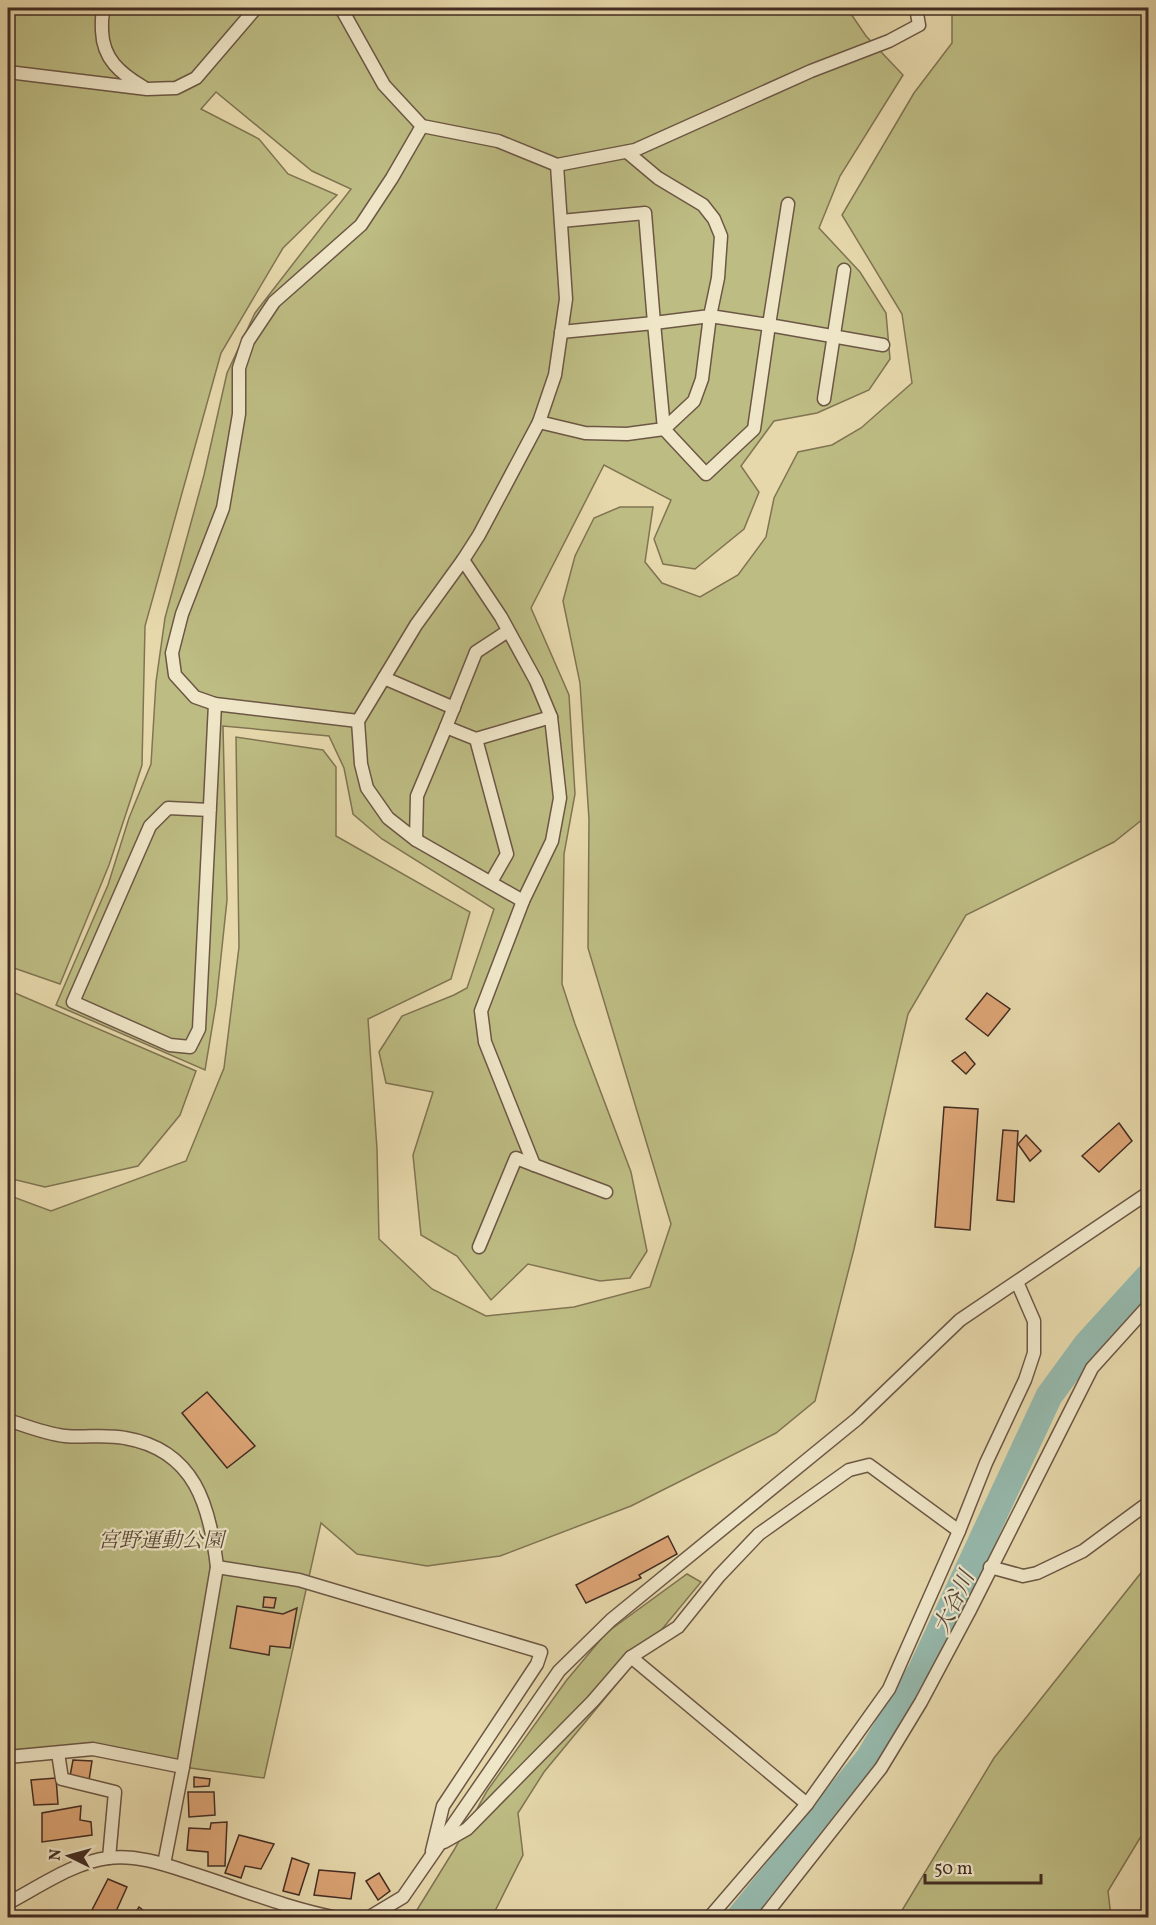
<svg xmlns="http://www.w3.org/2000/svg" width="1156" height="1925" font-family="Vollkorn,'Noto Serif JP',serif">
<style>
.green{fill:#bdbc83;stroke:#807453;stroke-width:1.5}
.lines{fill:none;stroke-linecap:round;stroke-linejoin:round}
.river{stroke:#96b9ad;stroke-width:27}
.building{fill:#dca475;stroke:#432c23;stroke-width:1.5}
.minor-casing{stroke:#6c5745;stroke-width:15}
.minor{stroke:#efe6c8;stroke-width:12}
.labels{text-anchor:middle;stroke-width:4.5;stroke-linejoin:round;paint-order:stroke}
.park-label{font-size:21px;font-style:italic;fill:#5b4936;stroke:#efe6c8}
.water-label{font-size:22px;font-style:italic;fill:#54483f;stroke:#efe6c8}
</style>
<rect width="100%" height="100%" fill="#e6d8ab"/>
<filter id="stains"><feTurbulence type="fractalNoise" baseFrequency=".00333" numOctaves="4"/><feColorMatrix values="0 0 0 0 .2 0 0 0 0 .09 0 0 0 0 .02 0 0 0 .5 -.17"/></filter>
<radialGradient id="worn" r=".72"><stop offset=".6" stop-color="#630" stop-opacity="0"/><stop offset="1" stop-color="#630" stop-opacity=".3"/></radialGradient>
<!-- green -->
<g class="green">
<path d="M8,8H286L288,12L291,8H847L866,36L903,75L840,176L819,228L860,272L886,313L890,359L869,390L817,413L774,421L741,466L759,492L744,529L695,569L663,564L654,539L671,500L604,465L531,608L569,695L575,794L564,854L562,984L575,1024L631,1172L647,1251L630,1278L600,1281L528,1264L491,1300L457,1256L421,1235L413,1155L433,1092L386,1083L379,1052L402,1016L454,995L467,988L494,909L382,839L353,814L344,768L329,736L223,726L227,900L216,1004L205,1070L56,1005L108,885L129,818L151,764L156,682L165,618L204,475L227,373L255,313L351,189L312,171L216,92L201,109L259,139L288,174L337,195L283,248L221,353L145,626L142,765L109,865L60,984L8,966Z"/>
<path d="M952,8H1148V815L1114,842L966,915L908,1014L854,1249L815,1401L776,1433L631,1506L500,1556L427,1566L357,1554L321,1523L264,1778L183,1767L93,1749L8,1757V1195L51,1211L186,1161L224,1068L239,947L236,737L323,750L336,767V836L470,912L451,979L368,1019L377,1149L379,1239L432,1289L486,1316L574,1307L650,1287L671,1224L588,948L589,819L580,683L563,601L575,556L594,518L620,507H653L645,562L662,583L700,597L738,575L766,537L774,498L798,452L832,445L861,428L912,383L902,314L842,215L914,93L952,43Z"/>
<path d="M8,990L196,1071L180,1115L138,1166L45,1187L8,1178Z"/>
<path d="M1148,1564V1829L1140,1838L1108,1891L1111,1917H898L994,1758Z"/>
<path d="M687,1574L701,1582L544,1772L518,1813L523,1855L492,1917L412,1918L454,1850L487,1791L566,1681L606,1633Z"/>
</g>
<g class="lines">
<!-- river -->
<path class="river" d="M739,1918L869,1758L921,1671L1049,1396L1087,1344L1148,1277"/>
</g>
<!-- building -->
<g class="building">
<path d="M987,993L1010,1009L988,1036L966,1019Z"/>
<path d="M965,1052L975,1064L966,1074L952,1061Z"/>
<path d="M944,1107L978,1109L970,1230L935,1227Z"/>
<path d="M1119,1123L1132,1141L1099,1172L1082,1156Z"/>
<path d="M1003,1130L1018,1131L1014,1202L997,1200Z"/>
<path d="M1026,1135L1041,1151L1030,1161L1018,1144Z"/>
<path d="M207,1392L255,1446L227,1468L182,1413Z"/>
<path d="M668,1536L677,1554L639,1575L641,1578L586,1603L576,1585Z"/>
<path d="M264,1597L276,1598L274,1608L263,1607Z"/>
<path d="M237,1606L283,1614L297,1608L290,1648L270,1646L269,1655L230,1648Z"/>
<path d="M73,1760L92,1761L89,1780L70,1776Z"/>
<path d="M194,1777L210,1779L209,1786L194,1787Z"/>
<path d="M56,1778L58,1804L34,1805L31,1780Z"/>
<path d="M188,1792H214L215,1815L189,1817Z"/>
<path d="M81,1806L80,1820L91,1822L92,1835L42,1842V1813Z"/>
<path d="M227,1822L225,1866H208V1852L187,1850L189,1828L210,1829L211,1823Z"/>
<path d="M239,1835L274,1844L261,1869L245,1866L241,1878L225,1873Z"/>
<path d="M292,1858L309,1864L299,1895L283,1891Z"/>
<path d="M319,1870L355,1873L351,1899L314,1895Z"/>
<path d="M379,1873L390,1891L378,1900L366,1881Z"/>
<path d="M108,1879L127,1887L113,1918H106L92,1910Z"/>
<path d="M139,1907L153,1918H132Z"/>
</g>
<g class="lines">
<defs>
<g id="minor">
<path d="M105,8C101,15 102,22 102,31C103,59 120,73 143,87"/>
<path d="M341,8L384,85L422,126L498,141L557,165L635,150L811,71L889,41L919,25L916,8"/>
<path d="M8,72L147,89L176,88L196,78L256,8"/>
<path d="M422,126L392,178L361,225L274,302L248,341L239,368V414L223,508L182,614L172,653L175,675L195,697L215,704L358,721L416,625L463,560"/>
<path d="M557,165L566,299L555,375L539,422L479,535L463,560L501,617L536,681L551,717L560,798L552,841L523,901L481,1011L485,1042L534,1165L606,1192"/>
<path d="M788,204L769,325L883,345"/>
<path d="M561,221L645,213L654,323L710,316L769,325L754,429L706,474L664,429L694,401L702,379L710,316L718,278L721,236L714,219L703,205L658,178L627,152"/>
<path d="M824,399L844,270"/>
<path d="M539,422L585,433L627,434L664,429L654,323L561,332"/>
<path d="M384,678L454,708"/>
<path d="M358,721L361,764L367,788L388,818L416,840L523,901"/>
<path d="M476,739L551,717"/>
<path d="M210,810L168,808L150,826L73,1002L170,1045L190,1047L199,1029L215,704"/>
<path d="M416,840L417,796L446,727"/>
<path d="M491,882L507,854L476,739L446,727L476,652L508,631"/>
<path d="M479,1247L516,1158L534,1165"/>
<path d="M8,1420C26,1426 46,1434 65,1436C85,1438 105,1434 125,1438C195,1450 210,1506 217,1567L183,1767L164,1864"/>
<path d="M217,1567L299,1580L541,1652L537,1664L443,1806L432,1851"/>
<path d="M990,1567L1023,1576L1037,1573L1083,1551L1148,1503"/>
<path d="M631,1657L807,1804"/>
<path d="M58,1753L62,1779L115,1792L109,1858"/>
<path d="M8,1757L93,1749L183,1767"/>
<path d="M444,1842L467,1829L593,1701L631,1657L678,1627L719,1576L759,1534L849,1470L869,1465L959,1531"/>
<path d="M8,1903C37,1888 74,1862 108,1858C138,1854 169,1866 197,1875C243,1890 290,1909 338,1918"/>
<path d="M368,1918L403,1897L559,1671L611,1620L857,1419L960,1320L1148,1193"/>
<path d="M709,1918L807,1804L889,1689L959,1531L986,1463L1025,1380L1034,1353V1321L1017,1282"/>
<path d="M763,1918L881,1768L921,1702L969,1612L1092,1368L1148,1306"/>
</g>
</defs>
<!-- minor casing -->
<use href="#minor" class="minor-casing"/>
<!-- minor -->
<use href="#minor" class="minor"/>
</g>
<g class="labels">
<!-- park labels -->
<g class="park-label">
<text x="161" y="1547">宮野運動公園</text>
</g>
<!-- water labels -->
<g class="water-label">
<text transform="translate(953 1602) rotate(-65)" y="8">大谷川</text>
</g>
</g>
<!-- margin -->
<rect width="1156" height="1925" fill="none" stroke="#e6d8ab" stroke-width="30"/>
<rect x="9" y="9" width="1138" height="1907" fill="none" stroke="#432c23" stroke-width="3"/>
<rect x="15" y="15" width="1126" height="1895" fill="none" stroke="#432c23" stroke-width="1.5"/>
<!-- north arrow -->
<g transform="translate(69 1856) rotate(275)" stroke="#efe6c8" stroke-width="4.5" paint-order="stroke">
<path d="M0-4.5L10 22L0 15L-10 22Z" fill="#432c23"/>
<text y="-9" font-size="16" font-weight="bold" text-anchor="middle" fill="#432c23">N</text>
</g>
<!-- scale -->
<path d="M925 1874v9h116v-9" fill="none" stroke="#432c23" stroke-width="3"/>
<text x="934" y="1874" font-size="18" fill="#432c23" stroke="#efe6c8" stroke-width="4.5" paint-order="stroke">50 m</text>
<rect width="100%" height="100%" filter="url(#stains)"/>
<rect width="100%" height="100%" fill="url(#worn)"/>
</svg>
